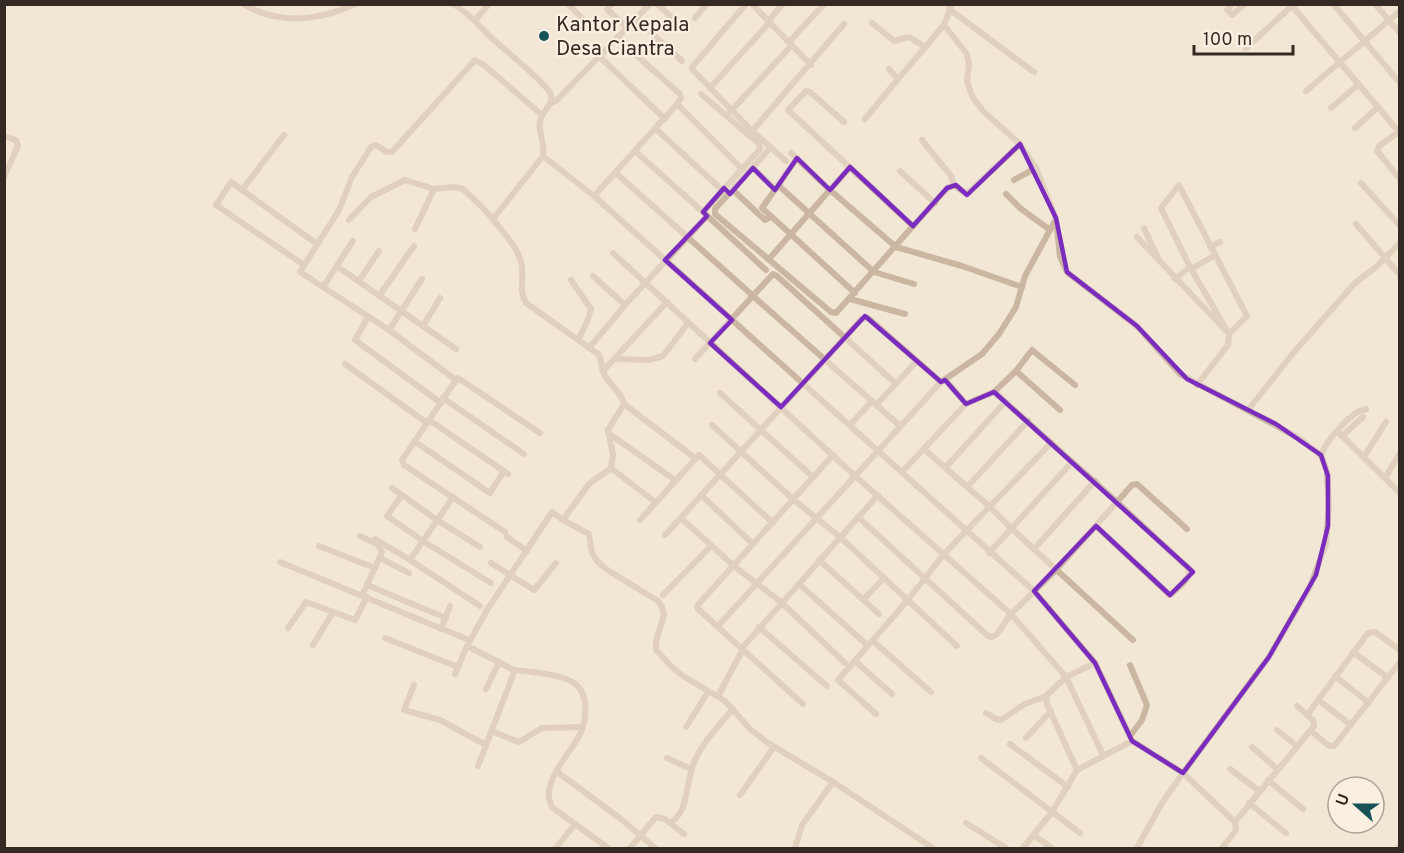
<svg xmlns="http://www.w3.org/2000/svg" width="1404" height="853" font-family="Overpass,sans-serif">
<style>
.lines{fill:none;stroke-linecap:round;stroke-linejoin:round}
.minor{stroke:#cab6a1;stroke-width:6}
.tertiary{stroke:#cab6a1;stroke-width:8}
.marked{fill:none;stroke:#7b2cbf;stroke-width:4.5;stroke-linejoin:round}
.poi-dot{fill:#185158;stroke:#faf0e2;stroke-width:2}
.labels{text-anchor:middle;stroke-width:4.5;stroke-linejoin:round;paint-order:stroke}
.poi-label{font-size:21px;fill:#342a24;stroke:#faf0e2;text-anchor:start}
</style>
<rect width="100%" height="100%" fill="#f2e6d5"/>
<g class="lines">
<!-- minor -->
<g class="minor">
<path d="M243,4C279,25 318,21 355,4"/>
<path d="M453,4C471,14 480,28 495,41C514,58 534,73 550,92C555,104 545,108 541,118C536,130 546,143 543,156"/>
<path d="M568,4L583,19"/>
<path d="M612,4L607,9L627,28"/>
<path d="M657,4L684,28"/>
<path d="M746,4L693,66L692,69L752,131L786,161"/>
<path d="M752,4L811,65"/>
<path d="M952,4L944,25L967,54L969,64L967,81L972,96L983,111L1020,144L1036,168L1056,218L1060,257L1067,272L1137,326L1180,374L1297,437L1321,455L1327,471L1329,505L1326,544L1310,587L1269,657L1183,773L1235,822L1236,830L1222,848"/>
<path d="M1232,4L1227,10L1232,15L1245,4"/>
<path d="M1333,4L1400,83"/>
<path d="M1375,4L1400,33"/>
<path d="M1292,6L1400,133"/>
<path d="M949,9L1034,72"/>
<path d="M695,18L707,4"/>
<path d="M636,19L682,61"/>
<path d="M475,20L489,4"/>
<path d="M769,20L783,4"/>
<path d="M872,23L894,41L909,37L925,47"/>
<path d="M617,38L680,94L681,98L677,104"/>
<path d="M789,42L824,4"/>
<path d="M1246,48L1294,4"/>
<path d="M600,57L665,119"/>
<path d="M889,69L898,79L944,25"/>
<path d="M710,88L770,22"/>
<path d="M1306,91L1400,11"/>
<path d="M701,94L759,144L760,149L703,212L766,270"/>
<path d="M551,103L556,101L650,4"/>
<path d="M1331,108L1359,84"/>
<path d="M729,113L792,45"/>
<path d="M865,119L898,79"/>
<path d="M1355,128L1378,107"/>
<path d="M656,129L722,190"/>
<path d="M752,131L844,24"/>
<path d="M1400,131L1379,146L1377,151L1400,179"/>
<path d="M4,136L16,140L18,146L4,177"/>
<path d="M922,140L951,176L954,185"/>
<path d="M770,148L715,209V214L831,312L836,313L913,226L788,110L806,91L810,92L844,122"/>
<path d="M636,152L703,212"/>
<path d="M791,153L830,190L896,247L962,266L1022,287"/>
<path d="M543,156L594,196L1034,591L1095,663L1132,741L1183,773L1162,803L1137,848"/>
<path d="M543,156L493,219C502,232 517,246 521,262C525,276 518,291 526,303L598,354C603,361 600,367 604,374C609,385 622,392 624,404L695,458"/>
<path d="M797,158L762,208L855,293"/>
<path d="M753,168L775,189"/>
<path d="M900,171L935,203"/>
<path d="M616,173L751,294"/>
<path d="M1014,180L1036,168"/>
<path d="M1361,183L1400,226"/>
<path d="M778,185L874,272L914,284"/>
<path d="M1179,185L1247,316L1229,334L1190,267L1161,208Z"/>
<path d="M242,190L284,135"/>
<path d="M733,190L765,220L771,217"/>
<path d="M1006,194L1020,208L1050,230"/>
<path d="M594,196L677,104L742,169"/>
<path d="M349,220L371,197L405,180L434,189L454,187L463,189L480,205L493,219"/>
<path d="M1356,224L1400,275"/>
<path d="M913,226L947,188L954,185L964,192H969L1020,144"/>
<path d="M1144,228L1158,258"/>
<path d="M415,229L434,189"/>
<path d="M1137,237L1229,334L1228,345L1197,385"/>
<path d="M1210,247L1220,242"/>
<path d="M613,253L854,475L1011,614L1066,677L1103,755"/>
<path d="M769,259L850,167"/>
<path d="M304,265L216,205L231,182L317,244"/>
<path d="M338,267L456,349"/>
<path d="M1191,269L1214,256"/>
<path d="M593,276L625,305"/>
<path d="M1175,279L1190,267"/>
<path d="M571,280L591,309L588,319L579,339"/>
<path d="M359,281L379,251"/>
<path d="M323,287L353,241"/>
<path d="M379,296L414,246"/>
<path d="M753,296L900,426"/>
<path d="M850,299L905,314"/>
<path d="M368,317L355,340L441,403"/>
<path d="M423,326L440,298"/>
<path d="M389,330L422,279"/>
<path d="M589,348L625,305L707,216"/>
<path d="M614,359L649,360L663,356L688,323"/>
<path d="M695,359L773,274L777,276L895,383"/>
<path d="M345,364L427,423"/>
<path d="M603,371L667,302"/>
<path d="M1016,371L1060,410"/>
<path d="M456,380L458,378L540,433"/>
<path d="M945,380L966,404"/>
<path d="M720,393L813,477"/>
<path d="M443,398L524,454"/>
<path d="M624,404L608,430L613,455L611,468L655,502"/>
<path d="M876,405L916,362"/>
<path d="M1248,410L1294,352L1355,283L1376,267L1400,243"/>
<path d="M429,420L508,474"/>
<path d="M712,425L794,500L840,537L957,646"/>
<path d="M850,425L872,401"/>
<path d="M1337,431L1400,493"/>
<path d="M608,433L675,480"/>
<path d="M1342,436L1363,417"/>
<path d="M414,441L490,493L504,471"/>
<path d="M924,449L990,507L1011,528L1133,640"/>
<path d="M1321,455C1327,440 1350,412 1366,409"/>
<path d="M1364,457L1386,422"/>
<path d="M946,467L1005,402"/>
<path d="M611,468L589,484L563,520L589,534L592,553L597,561L606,569L658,601L662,607L664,615L656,641V650L672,667L683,676L725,701L750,729L768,743L833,782L933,848"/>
<path d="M902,472L966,404L994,392L1016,371L1032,350L1075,385"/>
<path d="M1385,478L1400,453"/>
<path d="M967,487L1028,421"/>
<path d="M392,488L437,520L480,547"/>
<path d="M402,495L387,516L423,541L491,583"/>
<path d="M701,495L753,544"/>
<path d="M858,517L988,636L992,637L997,634L1011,614L1056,570L1117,502L994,392"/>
<path d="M681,518L734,566L781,602L845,663"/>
<path d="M640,520L699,455L773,523"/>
<path d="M1096,526L1170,595C1178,587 1192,579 1188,568L1117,502L1132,485L1137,484L1187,529"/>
<path d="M505,532L404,465L402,460L456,380L389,330L300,272L339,210L352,177L371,147L376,145L387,152H392L475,60L484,65L542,115"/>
<path d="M665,535L862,319L868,318L941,382"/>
<path d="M360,536L377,544L382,552L362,596"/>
<path d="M507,537L527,551"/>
<path d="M375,539L410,560L453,497"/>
<path d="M319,546L375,568"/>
<path d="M1034,549L1095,481"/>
<path d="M989,553L1072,462"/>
<path d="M380,558L409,573"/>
<path d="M410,560L480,606"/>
<path d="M819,560L879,614"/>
<path d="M280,562L469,640"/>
<path d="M491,563L534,590L556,563"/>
<path d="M799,584L866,644"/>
<path d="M367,585L446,618"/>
<path d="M663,595L711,546"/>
<path d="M864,599L883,579"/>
<path d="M718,626L941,382L982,354L999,334L1016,307L1025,276L1056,219"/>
<path d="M759,627L827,686"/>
<path d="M288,628L306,602L355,620L367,597"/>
<path d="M441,629L450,606"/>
<path d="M385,638L458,667"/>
<path d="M873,641L931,692"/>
<path d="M313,645L333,612"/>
<path d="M742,648L878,495"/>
<path d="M1353,652L1388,678"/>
<path d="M855,661L892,694"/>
<path d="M512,669L467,646L487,610L552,512L563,520"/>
<path d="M455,674L467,646"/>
<path d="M1335,676L1369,703"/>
<path d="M414,685L404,710L440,720L486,745"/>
<path d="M486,689L499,662"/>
<path d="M718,696L743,649"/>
<path d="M1318,700L1351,725"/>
<path d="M803,704L698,609L697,606L833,455"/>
<path d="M986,713L996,719L1001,720L1025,704L1046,696"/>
<path d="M876,714L838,680L907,601L944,554L1051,443"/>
<path d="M1307,715L1368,633L1375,632L1400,650"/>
<path d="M686,727L708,692"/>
<path d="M1277,730L1297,746"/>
<path d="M491,731L519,742L542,728L583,727"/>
<path d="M1311,731L1329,746H1334L1400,662"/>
<path d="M1130,736L1142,720L1147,705L1130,665"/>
<path d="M1026,738L1051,711"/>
<path d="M1010,744L1068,787"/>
<path d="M1252,747L1277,769"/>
<path d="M667,758L691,769"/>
<path d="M981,758L1080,833"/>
<path d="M478,766L515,670C530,672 561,674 574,683C590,694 587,723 578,738C568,756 538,786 553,808L608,848"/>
<path d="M1230,769L1259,791"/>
<path d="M1077,770L1132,741"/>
<path d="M556,771L621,819L655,848"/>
<path d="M1268,780L1303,809"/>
<path d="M740,795L774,747"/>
<path d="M1249,803L1286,833"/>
<path d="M1235,822L1314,726L1313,720L1297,706"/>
<path d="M670,823L684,834"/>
<path d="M966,823L1006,848"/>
<path d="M1035,836L1052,848"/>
<path d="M556,848L575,824"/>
<path d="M630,848L656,817L665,819L670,823C687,813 686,789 691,772C697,747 717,728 733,709"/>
<path d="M795,848L802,825L833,782"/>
<path d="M1023,848L1052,812L1077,770L1047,704L1046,696L1066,677L1095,663"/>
</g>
<!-- tertiary -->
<path class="tertiary" d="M1399,848H1400"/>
</g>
<!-- marked area -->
<path d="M0 0H1404V853H0ZM1020,144L1056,218L1067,272L1137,326L1187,379L1276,424L1321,455L1328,476V526L1316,575L1269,657L1183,773L1132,741L1095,663L1034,591L1096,526L1170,595L1193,572L994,392L966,404L945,380L941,382L865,316L781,407L710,343L732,320L665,260L707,216L703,212L724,188L730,194L753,168L775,190L797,158L830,190L850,167L913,226L947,188L956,185L967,195Z" fill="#f2e6d5" fill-opacity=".55" fill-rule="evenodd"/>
<path class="marked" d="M1020,144L1056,218L1067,272L1137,326L1187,379L1276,424L1321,455L1328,476V526L1316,575L1269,657L1183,773L1132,741L1095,663L1034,591L1096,526L1170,595L1193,572L994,392L966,404L945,380L941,382L865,316L781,407L710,343L732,320L665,260L707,216L703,212L724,188L730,194L753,168L775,190L797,158L830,190L850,167L913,226L947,188L956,185L967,195Z"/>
<!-- markers -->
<circle class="poi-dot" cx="544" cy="36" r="6"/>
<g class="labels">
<!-- poi labels -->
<g class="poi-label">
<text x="556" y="31">Kantor Kepala<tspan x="556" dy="24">Desa Ciantra</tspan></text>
</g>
</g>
<!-- border -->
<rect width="1404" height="853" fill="none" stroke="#342a24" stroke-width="12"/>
<!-- north arrow -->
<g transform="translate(1356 805) rotate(291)"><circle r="28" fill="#faf0e2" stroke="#aba196" stroke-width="1.5"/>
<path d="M0-4.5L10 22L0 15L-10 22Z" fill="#185158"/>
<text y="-9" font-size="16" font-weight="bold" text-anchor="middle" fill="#342a24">U</text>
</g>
<!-- scale -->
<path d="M1194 45v9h99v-9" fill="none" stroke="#342a24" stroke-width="3"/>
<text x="1203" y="45" font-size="18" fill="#342a24" stroke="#faf0e2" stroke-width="4.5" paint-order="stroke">100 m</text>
</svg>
